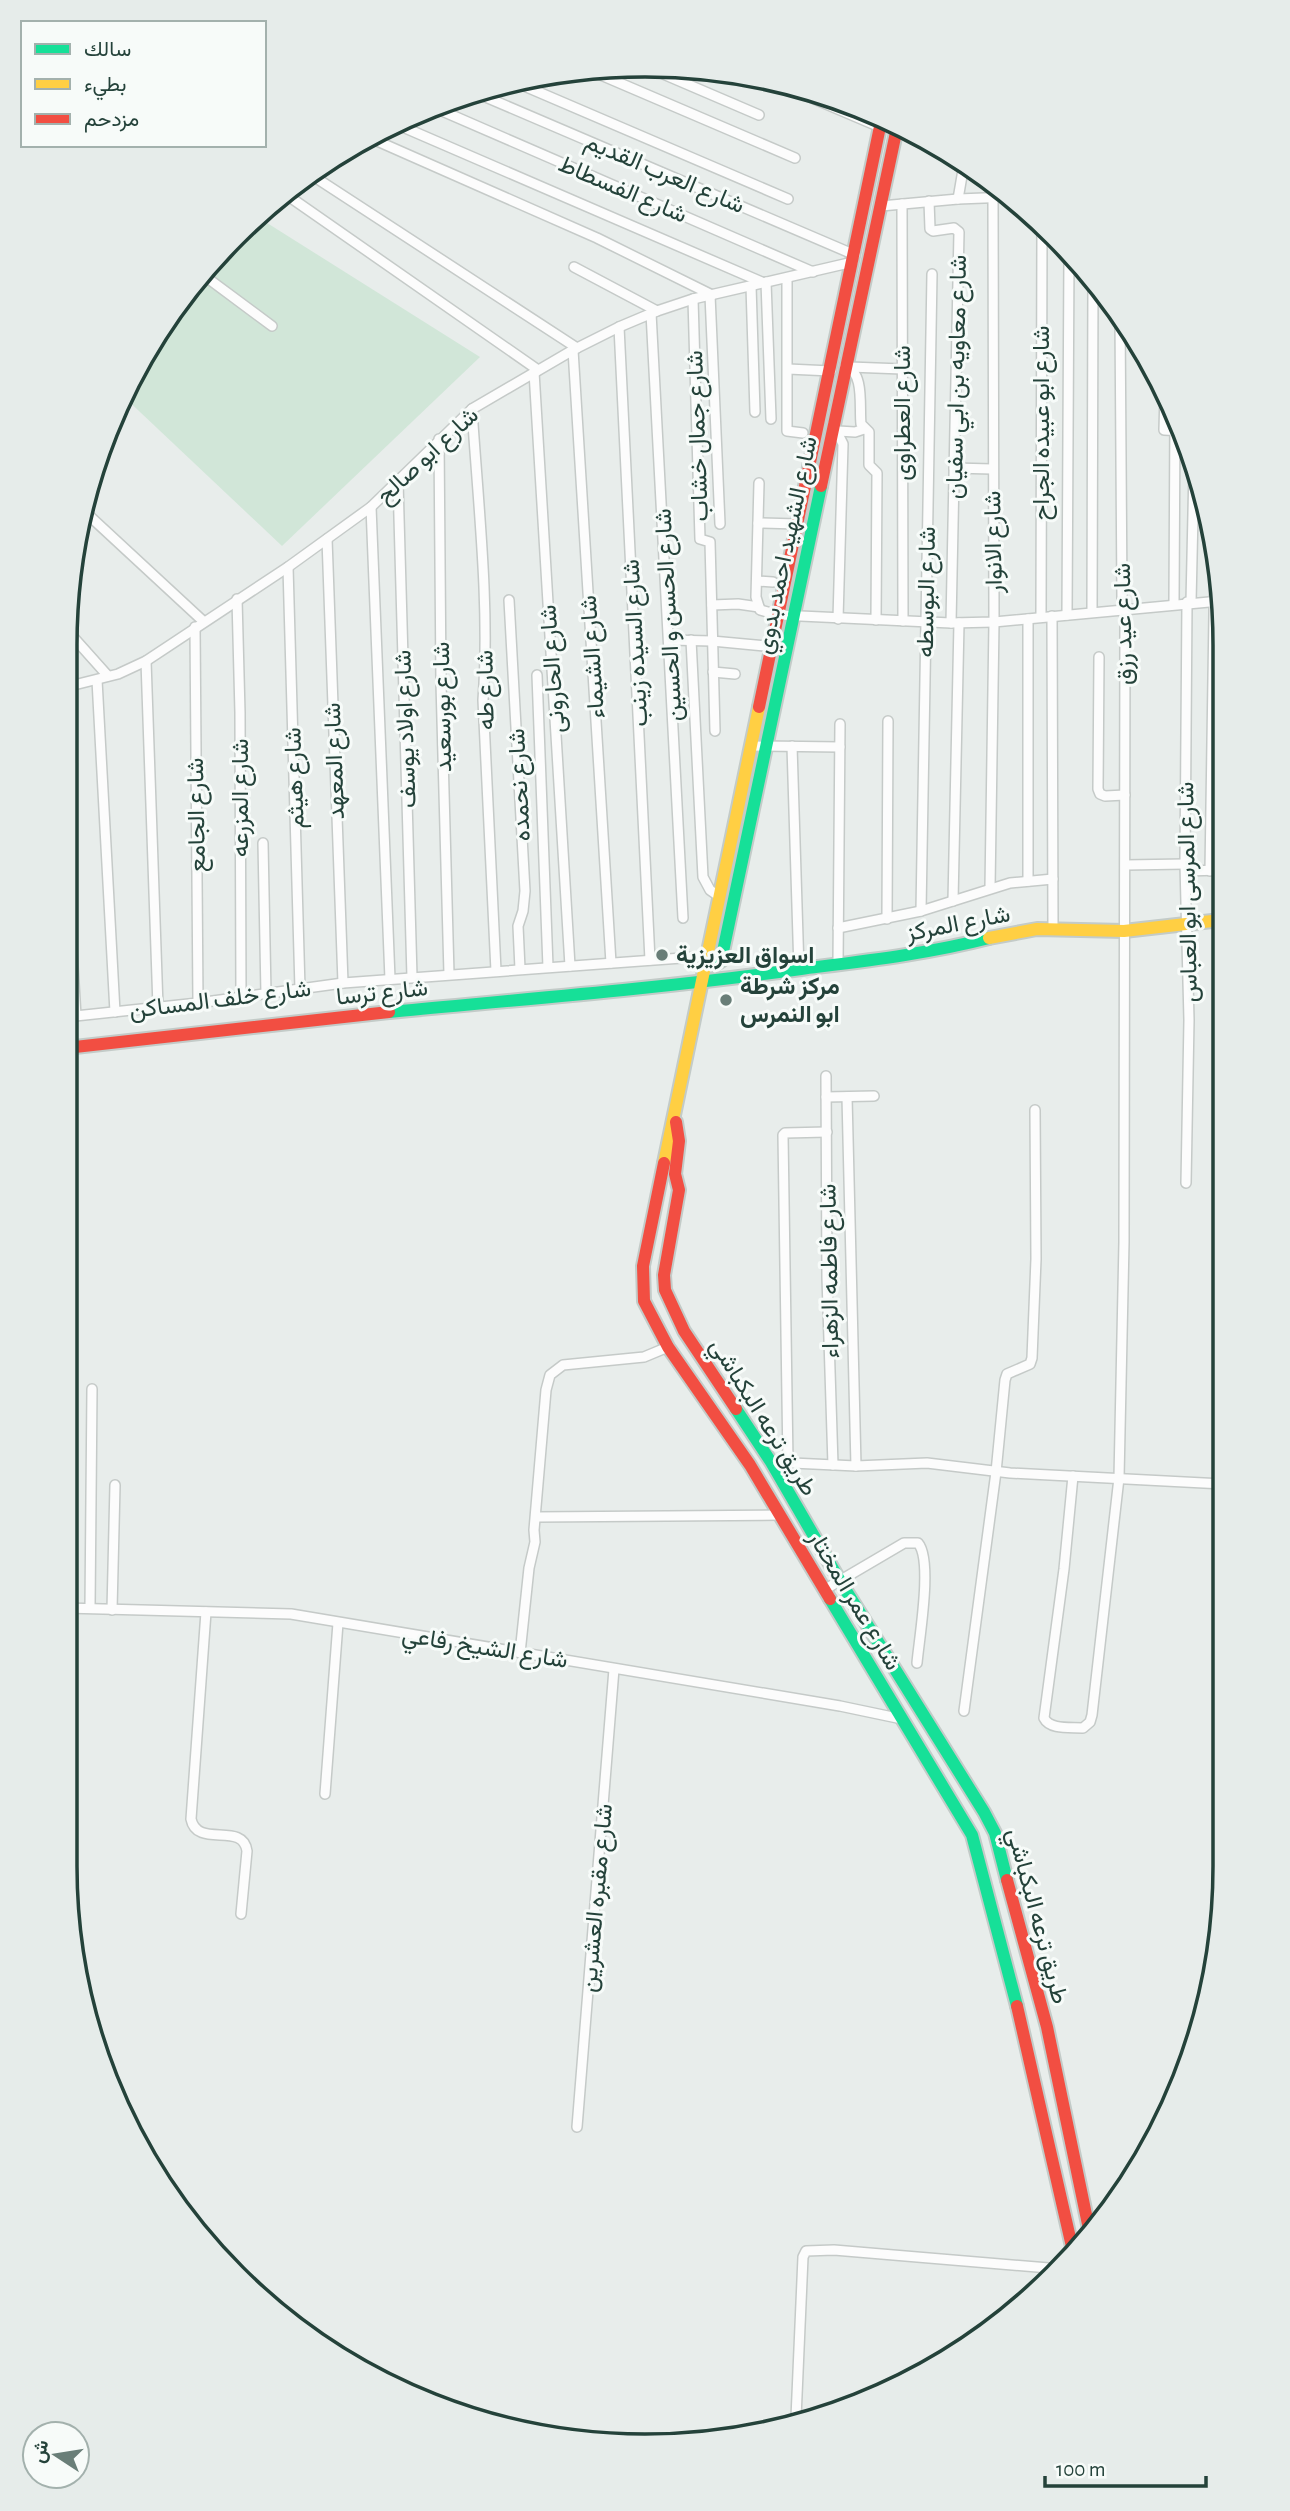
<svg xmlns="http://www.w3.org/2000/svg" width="1290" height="2511" font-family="'Alegreya Sans',Vazirmatn,sans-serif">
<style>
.green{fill:#d1e6d8}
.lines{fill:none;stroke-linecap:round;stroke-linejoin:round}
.street-casing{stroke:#c5cac8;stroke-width:12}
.fast-casing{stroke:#c3cbc8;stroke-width:16}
.slow-casing{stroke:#c3cbc8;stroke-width:16}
.jam-casing{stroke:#c3cbc8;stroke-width:16}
.street{stroke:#fcfcfc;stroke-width:9}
.fast{stroke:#16e098;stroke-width:12}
.slow{stroke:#ffcf43;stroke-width:12}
.jam{stroke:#f24e42;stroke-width:12}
.poi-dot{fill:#697e78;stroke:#f7fbf9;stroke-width:2.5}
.labels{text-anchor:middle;stroke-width:6;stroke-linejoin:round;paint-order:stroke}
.street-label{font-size:24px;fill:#24423a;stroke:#f7fbf9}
.poi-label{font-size:24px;font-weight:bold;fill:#24423a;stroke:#f7fbf9;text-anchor:start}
.rim{fill:none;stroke:#24423a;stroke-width:3.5}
</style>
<rect width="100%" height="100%" fill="#e8edeb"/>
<!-- green -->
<path class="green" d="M256,216L480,357L282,546L122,395L184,292Z"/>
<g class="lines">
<defs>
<g id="street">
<path d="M647,67L759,115"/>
<path d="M587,69L795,158"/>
<path d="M772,81L880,127"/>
<path d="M515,82L788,199"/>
<path d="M474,92L855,255"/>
<path d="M433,107L813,272"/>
<path d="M396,124L764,283"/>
<path d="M368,137L597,238L712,295"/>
<path d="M937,148V147"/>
<path d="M337,155L338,156"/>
<path d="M310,174L577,348"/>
<path d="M284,193L538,370"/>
<path d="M958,199L964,164"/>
<path d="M929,201L930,229L933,231L954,228L959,232L951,623"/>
<path d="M902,204L903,621"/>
<path d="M881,206L958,199L1010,197"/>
<path d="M574,267L657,311"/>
<path d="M202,274L272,326"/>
<path d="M787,278V431L803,433"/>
<path d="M766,282L771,419"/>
<path d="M751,286L755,412"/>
<path d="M710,295L720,524"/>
<path d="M693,299L700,539L710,542L715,731"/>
<path d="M651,313L683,918"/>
<path d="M619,327L650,960"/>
<path d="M161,330L180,308L196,279"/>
<path d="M573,350L611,963"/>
<path d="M845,366C865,372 859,407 861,424L869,432V465L877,473L876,620"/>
<path d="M850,367L902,369"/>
<path d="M788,369L831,371"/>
<path d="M534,372L570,966"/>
<path d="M1165,394L1164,430L1183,431"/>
<path d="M472,409C478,503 490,606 483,700L496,971"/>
<path d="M833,424L843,444L838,619"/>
<path d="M838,431L855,432L864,429"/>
<path d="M439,439L441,683L449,974"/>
<path d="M954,468L992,469"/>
<path d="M398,482L412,977"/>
<path d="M759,483L756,597L760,610L779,615L951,623L994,622L1220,601"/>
<path d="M371,507L390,979"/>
<path d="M82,509L203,621"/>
<path d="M758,523L798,524"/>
<path d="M327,539L343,983"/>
<path d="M288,567L300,989"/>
<path d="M757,581L773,582"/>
<path d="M237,599L240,713L241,997"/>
<path d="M509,600L525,891L523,911L518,926L520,969"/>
<path d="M1191,602L1194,469"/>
<path d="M1174,604L1175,413"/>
<path d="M712,605L738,604L759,607"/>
<path d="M1092,612L1093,280"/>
<path d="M1067,615L1069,255"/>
<path d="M1052,616L1053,929"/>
<path d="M1041,617L1042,228"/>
<path d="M195,627L198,1003"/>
<path d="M66,629L108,676"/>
<path d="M670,640L712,641L776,647"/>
<path d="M691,640L703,877L710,890L720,897"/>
<path d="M1099,657L1098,789L1100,794L1105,796L1125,795"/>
<path d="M146,661L158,1007"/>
<path d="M713,672L735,674"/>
<path d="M537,675L548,967"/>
<path d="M97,680L115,1012"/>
<path d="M66,687L118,674L146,661L288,567L371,507L472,409L573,350L619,327L657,311L693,299L853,262"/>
<path d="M753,746L840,747"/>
<path d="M792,746L799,970"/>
<path d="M263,843L266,994"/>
<path d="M66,852L76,1016"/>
<path d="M1126,865L1185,864"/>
<path d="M1186,871L1221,870"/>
<path d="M1210,871L1215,550"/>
<path d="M1028,881V619"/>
<path d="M990,888L994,622L993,197"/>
<path d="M953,901L959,623"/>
<path d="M921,911L932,274"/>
<path d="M887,919L888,721"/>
<path d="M838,928L921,911L1010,883L1053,879"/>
<path d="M838,964L840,724"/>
<path d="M66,1017L198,1003L343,983L709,956"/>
<path d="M826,1076L827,1277L833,1465"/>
<path d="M826,1097L874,1096"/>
<path d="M847,1097L856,1466"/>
<path d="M1186,1183L1189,1020L1185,864L1187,602"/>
<path d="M771,1462L856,1466L927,1463L1010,1473L1223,1484"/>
<path d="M788,1463L783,1135L785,1133L827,1132"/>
<path d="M1073,1476L1064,1569L1044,1718C1050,1730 1070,1727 1083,1728L1090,1722L1092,1715L1119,1478L1124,1242L1125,619L1122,599L1120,317"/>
<path d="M536,1517L781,1515"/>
<path d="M824,1590L904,1543H918C933,1560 919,1639 917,1663"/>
<path d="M65,1608L291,1614L840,1706L902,1719"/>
<path d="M90,1608L92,1389"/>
<path d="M112,1610L115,1485"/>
<path d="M206,1612L191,1819C197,1849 243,1821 247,1851L241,1914"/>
<path d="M520,1653L529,1568L535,1542L534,1530L546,1390L550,1375L563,1365L644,1357L668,1347"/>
<path d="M964,1711L996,1472L1005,1380L1007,1374L1030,1364L1032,1358L1036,1259L1035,1110"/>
<path d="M325,1794L338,1623"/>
<path d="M577,2127L614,1669"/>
<path d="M796,2418L803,2257L806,2251L834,2250L1061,2269"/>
</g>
<g id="fast">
<path d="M707,964H716L721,961L821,486"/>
<path d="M389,1012C527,999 664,988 801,969C864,961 927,954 989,938"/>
<path d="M736,1409L771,1462L840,1581L984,1812L995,1833L1007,1880"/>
<path d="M830,1599L972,1835L1017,2006"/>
</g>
<g id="slow">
<path d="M989,938L1037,929L1124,931L1221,920"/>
<path d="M664,1163L759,707"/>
</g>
<g id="jam">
<path d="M821,486L898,123"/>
<path d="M759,707L882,117"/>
<path d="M66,1048L389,1012"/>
<path d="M676,1122L679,1141L675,1174L679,1190L664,1275L665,1290L684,1331L736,1409"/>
<path d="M664,1163L643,1266L644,1301L668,1347L750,1465L830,1599"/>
<path d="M1007,1880L1047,2027L1089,2229"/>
<path d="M1017,2006L1073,2251"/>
</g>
</defs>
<!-- street casing -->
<use href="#street" class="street-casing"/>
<!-- fast casing -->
<use href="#fast" class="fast-casing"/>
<!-- slow casing -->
<use href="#slow" class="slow-casing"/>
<!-- jam casing -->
<use href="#jam" class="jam-casing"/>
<!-- street -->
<use href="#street" class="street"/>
<!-- fast -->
<use href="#fast" class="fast"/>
<!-- slow -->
<use href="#slow" class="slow"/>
<!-- jam -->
<use href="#jam" class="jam"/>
</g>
<!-- markers -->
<g class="poi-dot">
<circle cx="662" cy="955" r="7"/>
<circle cx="726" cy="1000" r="7"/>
</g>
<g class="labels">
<!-- street labels -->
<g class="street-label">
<text transform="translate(665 173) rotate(23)" y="8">شارع العرب القديم</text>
<text transform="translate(623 189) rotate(23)" y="8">شارع الفسطاط</text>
<text transform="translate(956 377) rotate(-89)" y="8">شارع معاويه بن ابي سفيان</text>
<text transform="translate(902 413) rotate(-90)" y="8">شارع العطراوى</text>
<text transform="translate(1041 423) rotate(-90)" y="8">شارع ابو عبيده الجراح</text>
<text transform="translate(697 436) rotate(-92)" y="8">شارع جمال خشاب</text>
<text transform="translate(427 455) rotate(-43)" y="8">شارع ابو صالح</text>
<text transform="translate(993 542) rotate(-91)" y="8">شارع الانوار</text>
<text transform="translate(786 545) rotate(-78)" y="8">شارع الشهيد احمد بدوي</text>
<text transform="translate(926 592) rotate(-89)" y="8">شارع البوسطه</text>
<text transform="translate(668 615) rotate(-93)" y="8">شارع الحسن و الحسين</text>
<text transform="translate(1123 624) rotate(-91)" y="8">شارع عيد رزق</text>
<text transform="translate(635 643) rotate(-93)" y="8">شارع السيده زينب</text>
<text transform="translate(592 657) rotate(-94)" y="8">شارع الشيماء</text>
<text transform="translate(552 669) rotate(-94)" y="8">شارع الحارونى</text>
<text transform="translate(485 690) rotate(-91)" y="8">شارع طه</text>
<text transform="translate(442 707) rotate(-91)" y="8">شارع بورسعيد</text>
<text transform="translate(405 729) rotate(-92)" y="8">شارع اولاد يوسف</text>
<text transform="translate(334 761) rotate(-92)" y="8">شارع المعهد</text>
<text transform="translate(294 778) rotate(-92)" y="8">شارع هيثم</text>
<text transform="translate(519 785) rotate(-93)" y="8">شارع نحمده</text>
<text transform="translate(240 798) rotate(-90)" y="8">شارع المزرعه</text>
<text transform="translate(196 815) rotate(-91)" y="8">شارع الجامع</text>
<text transform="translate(1187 892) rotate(-91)" y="8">شارع المرسى ابو العباس</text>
<text transform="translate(958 923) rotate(-11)" y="8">شارع المركز</text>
<text transform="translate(382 992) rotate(-6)" y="8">شارع ترسا</text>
<text transform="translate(220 999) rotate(-7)" y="8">شارع خلف المساكن</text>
<text transform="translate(829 1271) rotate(-91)" y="8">شارع فاطمه الزهراء</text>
<text transform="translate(764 1417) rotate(58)" y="8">طريق ترعه البكباشي</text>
<text transform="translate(855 1600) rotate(59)" y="8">شارع عمر المختار</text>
<text transform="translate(485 1647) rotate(9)" y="8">شارع الشيخ رفاعي</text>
<text transform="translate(596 1898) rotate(-85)" y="8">شارع مقبره العشرين</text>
<text transform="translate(1038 1916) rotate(75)" y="8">طريق ترعه البكباشي</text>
</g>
<!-- poi labels -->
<g class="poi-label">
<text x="676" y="963">اسواق العزيزية</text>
<text x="740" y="994">مركز شرطة<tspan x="740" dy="28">ابو النمرس</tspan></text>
</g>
</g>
<!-- crop -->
<path d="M0 0H1290V2511H0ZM645 77H645A568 568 0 0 1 1213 645V1866A568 568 0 0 1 645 2434H645A568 568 0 0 1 77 1866V645A568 568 0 0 1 645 77Z" fill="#e6ecea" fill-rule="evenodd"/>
<path class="rim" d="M645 77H645A568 568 0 0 1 1213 645V1866A568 568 0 0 1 645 2434H645A568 568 0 0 1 77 1866V645A568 568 0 0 1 645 77Z"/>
<!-- legend -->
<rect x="21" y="21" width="245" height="126" fill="#f7fbf9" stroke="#a3b1ad" stroke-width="2"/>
<rect x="35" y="44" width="35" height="10" fill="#16e098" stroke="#a3b1ad" stroke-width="2"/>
<text x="84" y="56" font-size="21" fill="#24423a">سالك</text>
<rect x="35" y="79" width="35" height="10" fill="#ffcf43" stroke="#a3b1ad" stroke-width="2"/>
<text x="84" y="91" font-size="21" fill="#24423a">بطيء</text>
<rect x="35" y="114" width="35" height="10" fill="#f24e42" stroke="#a3b1ad" stroke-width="2"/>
<text x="84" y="126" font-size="21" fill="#24423a">مزدحم</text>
<!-- north arrow -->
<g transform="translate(56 2455) rotate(282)"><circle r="33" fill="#f7fbf9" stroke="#a3b1ad" stroke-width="2"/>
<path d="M0-5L12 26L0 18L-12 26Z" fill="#697e78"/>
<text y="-10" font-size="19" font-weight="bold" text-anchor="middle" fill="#24423a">ش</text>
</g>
<!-- scale -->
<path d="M1045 2476v10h161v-10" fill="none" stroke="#24423a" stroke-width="3.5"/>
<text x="1056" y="2476" font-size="21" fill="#24423a" stroke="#f7fbf9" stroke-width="5" paint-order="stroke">100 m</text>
</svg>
